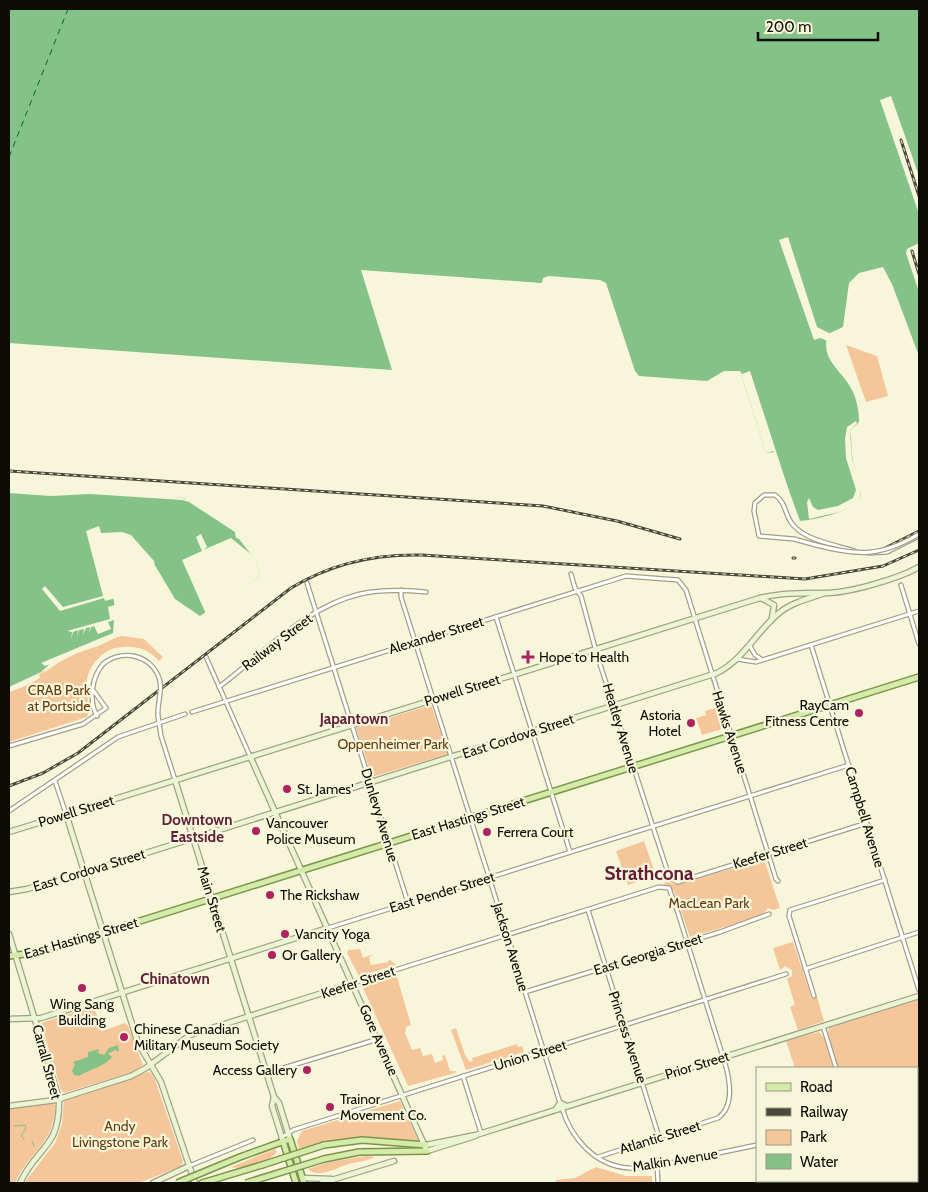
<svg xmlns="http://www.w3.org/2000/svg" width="928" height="1192" font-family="Cabin,sans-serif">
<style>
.green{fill:#f6c69b}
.water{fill:#84c288}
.pier{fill:#f7f6da}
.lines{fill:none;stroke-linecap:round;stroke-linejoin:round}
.stream{stroke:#84c288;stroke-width:1}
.ferry{stroke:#086821;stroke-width:1;stroke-dasharray:6 5;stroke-linecap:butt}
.street-casing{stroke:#a19f85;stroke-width:5.5}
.secondary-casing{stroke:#a19f85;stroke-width:7}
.primary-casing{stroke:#7c944b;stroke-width:8}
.street{stroke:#fff;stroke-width:3}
.secondary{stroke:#eaf5d4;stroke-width:4.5}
.primary{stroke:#d4ebaa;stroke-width:5}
.rail-casing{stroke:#49483b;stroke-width:3}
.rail{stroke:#f7f6da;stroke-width:1;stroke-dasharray:4;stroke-linecap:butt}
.street-bridge-casing{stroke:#a19f85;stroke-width:5.5;stroke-linecap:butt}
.primary-bridge-casing{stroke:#7c944b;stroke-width:8;stroke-linecap:butt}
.street-bridge{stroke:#fff;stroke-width:3}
.primary-bridge{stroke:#d4ebaa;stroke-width:5}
.poi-dot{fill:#ae2260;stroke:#f7f6da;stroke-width:2}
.labels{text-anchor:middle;stroke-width:4.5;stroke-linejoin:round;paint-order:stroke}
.street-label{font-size:14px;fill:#0d0c04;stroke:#f7f6da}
.poi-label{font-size:14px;fill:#0d0c04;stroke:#f7f6da;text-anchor:start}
.park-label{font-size:14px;fill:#633b0f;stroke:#f7f6da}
.neighbourhood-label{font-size:15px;font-weight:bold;fill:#611e38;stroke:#f7f6da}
.district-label{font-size:19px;font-weight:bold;fill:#611e38;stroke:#f7f6da}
</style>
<rect width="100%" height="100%" fill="#f7f6da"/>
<!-- green -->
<g class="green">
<path d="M846,345L877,356L888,396L866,402Z"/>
<path d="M122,636L144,639L163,657L159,661C148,649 138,646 122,647C102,648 87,667 86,686C86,697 92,707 87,717L9,742V692L23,687L40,678L39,674C58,663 71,654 92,648C103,645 111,638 122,636Z"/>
<path d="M431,705L448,754L372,777L356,728Z"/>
<path d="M715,708L722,729L702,735L696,718L706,715L705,711Z"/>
<path d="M644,841L656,876L628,885L616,851Z"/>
<path d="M764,859L780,908L773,910L768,908L762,916L690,937L674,891L664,884L666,880L672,884H680Z"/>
<path d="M793,942L812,999L817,997L824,1021L798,1030L790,1007L795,1005L787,979L792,976V970L785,966L780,970L773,948Z"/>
<path d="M360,949L363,958L374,954L369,957L371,965L388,962L389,959L396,965L359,976L347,953L348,950Z"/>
<path d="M393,975L397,977L411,1025L406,1027L405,1033L412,1050L420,1048L423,1056L432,1054L435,1063L443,1060L442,1056L445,1055L450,1071H456L455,1073L408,1086L363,988L365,984Z"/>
<path d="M919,999V1152L917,1151V1068H837L827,1034L829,1028Z"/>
<path d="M94,1006L102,1031L125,1023L128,1026L143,1065L133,1072L64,1093L61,1090L41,1023Z"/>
<path d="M456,1028L465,1055L470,1062L473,1061L472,1058L517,1044L518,1047L522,1046L524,1052L466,1070L451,1030Z"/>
<path d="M819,1032L824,1038L833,1068H795L786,1041Z"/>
<path d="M148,1072L151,1073L155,1080L183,1161L182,1166L139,1183H24L55,1143L62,1124L64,1100Z"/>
<path d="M400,1101L419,1142C377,1139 340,1136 299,1149L297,1141L302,1131Z"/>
<path d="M52,1103L55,1105C56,1142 28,1153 15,1183H9V1109Z"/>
<path d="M275,1149L277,1152C272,1160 240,1171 231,1167Z"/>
<path d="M366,1156L375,1157C364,1162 353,1162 343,1166C333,1170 317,1178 308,1169L329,1162Z"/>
<path d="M596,1167L626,1176H652V1183H556V1180L575,1178Z"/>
</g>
<!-- water -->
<g class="water">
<path d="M9,9H919V243L907,249L906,253L919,292V356L892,284L883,267L859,273L849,283L843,327L828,334C819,361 844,371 853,392C857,401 859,412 859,422L850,431C852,439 851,447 852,455C853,467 862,481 861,493C861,510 815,520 800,521L775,452L766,453L741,374L726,373L709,383L636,379L602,285L547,279L541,283L361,270L392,370L9,343Z"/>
<path d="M9,489L185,498L239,531V539L256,561L260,576L200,616L175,599L156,567L127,534L102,535L96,544C105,572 120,603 115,633L51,663L41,672L9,687Z"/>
<path d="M118,1045L119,1052L115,1050L108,1054L112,1057C104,1067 90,1069 79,1076L74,1075L72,1071L75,1064L73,1062L88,1057V1052L99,1049L98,1053L104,1055L109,1048Z"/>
</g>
<!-- pier -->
<g class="pier">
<path d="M891,96L919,176V214L880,100Z"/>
<path d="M788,237L817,327L831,334L828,341L820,338L814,340L779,240Z"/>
<path d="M549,276L600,280L606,283L635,371L639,376L707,381L724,371H740L742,374L750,371L798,519L774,451L766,453L741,374H726L709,385L701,387L635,382L630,374L600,286L548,281L542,283L543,278Z"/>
<path d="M856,421L857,423L850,431L852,459L862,486L859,502L856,505L839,512L809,519L807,502L809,498L813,507L818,510L838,506L853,498L856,490L846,458L845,439L847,427Z"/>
<path d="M9,486L151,494L189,499L239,531V539L236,538L235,532L189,502L182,500L90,494L51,496L9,493Z"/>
<path d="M99,526L101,533L122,532L131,535L154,561L155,566L153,567L128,537H103L98,544L116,598L105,601L104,598L60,611L42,589L45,586L63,607L103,596L86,531Z"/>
<path d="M201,534L207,547L203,550L231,538L252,555L256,561L260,576L206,614L182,560L202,551L196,537Z"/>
<path d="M118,604L119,622L116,636L64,658L44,673L50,664L45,666L41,663L113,633L114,620L108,622L111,629L98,634L94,626L91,627L89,634L90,627L86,628L83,635L84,629L79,630L77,637L78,630L73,632L71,639L72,632L67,631L110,619L108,607Z"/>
</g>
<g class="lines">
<!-- stream -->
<g class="stream">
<path d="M14,1126L25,1125L26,1128L21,1136L24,1139"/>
<path d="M32,1141L34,1146"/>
</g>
<!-- ferry -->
<path class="ferry" d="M9,157L68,9"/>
<defs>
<g id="street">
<path d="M816,545L794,539L759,536L754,511L755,503L764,495H775C786,502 785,516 793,525C807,541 836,545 855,551"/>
<path d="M869,553L887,552L919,536"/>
<path d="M571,574L575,588L581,596L597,655L670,879L678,882L867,823"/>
<path d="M307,583L408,903"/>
<path d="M901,585L919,644"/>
<path d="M401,590V597L560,1103"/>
<path d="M496,617L570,852"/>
<path d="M811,645L919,990"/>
<path d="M750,646L755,655L761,659"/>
<path d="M206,657L250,756"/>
<path d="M737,659L756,662L919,611"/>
<path d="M219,687C263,654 305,607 360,594C382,589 404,590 426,592"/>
<path d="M192,712L626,576L678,580L686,590L776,879L778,881"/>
<path d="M97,716C88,700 92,677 103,664"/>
<path d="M158,716L161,736L175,780"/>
<path d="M9,746L83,724L106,708L93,690"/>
<path d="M55,781L66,814"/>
<path d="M9,811L118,737L185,714"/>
<path d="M588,910L659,1137"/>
<path d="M328,928L849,765"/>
<path d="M805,969L919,932"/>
<path d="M354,983L659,887L669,888L678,913L723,1057C729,1075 736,1105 718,1118L598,1157"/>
<path d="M525,992L720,932L769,914"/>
<path d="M814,996L789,916L790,910L885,880"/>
<path d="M823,1026L836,1068"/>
<path d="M267,1073L378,1039"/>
<path d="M463,1076L481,1133"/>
<path d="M562,1108C571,1138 595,1166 629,1168C647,1170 667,1163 685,1160C709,1155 733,1150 757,1145"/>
<path d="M281,1138L293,1130L786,974"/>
<path d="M917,1155L919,1156"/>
<path d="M657,1165L658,1183"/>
<path d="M189,1166L253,1140"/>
</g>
<g id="secondary">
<path d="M761,598L774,605L772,618"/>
<path d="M250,756L427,1151L475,1136"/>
<path d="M175,780L274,1097L279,1103L290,1139"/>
<path d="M66,814L138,1043L161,1082L195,1183"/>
<path d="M9,832L760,598C780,593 801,593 822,593C846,594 898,579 919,567"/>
<path d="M9,892L27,889L89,871L717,673C744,659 756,632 779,613C791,603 807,599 822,594"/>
<path d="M9,934L59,1099C60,1149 37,1146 20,1183"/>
<path d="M9,1019L41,1018L328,928"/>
<path d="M274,1097L272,1106L283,1141"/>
<path d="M9,1106L56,1100L131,1076L146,1068L190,1035L354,983"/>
<path d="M556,1109L560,1103L566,1106"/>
<path d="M426,1145L476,1135L919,996"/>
<path d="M302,1178L331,1179"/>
<path d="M153,1183L189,1166"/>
<path d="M322,1183L394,1161"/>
</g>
<g id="primary">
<path d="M9,956L41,952L919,677"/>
<path d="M283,1141L296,1183"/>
<path d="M324,1145L362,1140L426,1145"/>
<path d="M240,1157L290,1139L304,1183"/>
<path d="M324,1159L359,1152L427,1151"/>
<path d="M202,1183L262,1165"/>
</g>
</defs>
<!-- street casing -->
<use href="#street" class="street-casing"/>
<!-- secondary casing -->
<use href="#secondary" class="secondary-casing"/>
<!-- primary casing -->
<use href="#primary" class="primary-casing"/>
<!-- street -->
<use href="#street" class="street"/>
<!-- secondary -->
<use href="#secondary" class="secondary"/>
<!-- primary -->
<use href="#primary" class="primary"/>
<defs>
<g id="rail">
<path d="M901,140L919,196"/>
<path d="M912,251L919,274"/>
<path d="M9,471L543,506L617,521L680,539"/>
<path d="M885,548L919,531"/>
<path d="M793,558H795"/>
<path d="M9,786L43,773L78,753L291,588C332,563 374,554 421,555L805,579L883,566L919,550"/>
</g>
</defs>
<!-- rail casing -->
<use href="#rail" class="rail-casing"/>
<!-- rail -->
<use href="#rail" class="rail"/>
<defs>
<g id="street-bridge">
<path d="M816,545C858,556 881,557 919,534"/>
<path d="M103,664C123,648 153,655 160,681C162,693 157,705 158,716"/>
</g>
<g id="primary-bridge">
<path d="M262,1165L324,1145"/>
<path d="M177,1183L240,1157"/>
<path d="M246,1183L324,1159"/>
</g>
</defs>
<!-- street-bridge casing -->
<use href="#street-bridge" class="street-bridge-casing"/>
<!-- primary-bridge casing -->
<use href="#primary-bridge" class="primary-bridge-casing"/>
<!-- street-bridge -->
<use href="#street-bridge" class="street-bridge"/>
<!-- primary-bridge -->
<use href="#primary-bridge" class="primary-bridge"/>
</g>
<!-- markers -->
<g class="poi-dot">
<path d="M525.5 649.5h5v5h5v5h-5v5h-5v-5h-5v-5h5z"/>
<circle cx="859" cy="713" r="5"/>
<circle cx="691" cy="723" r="5"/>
<circle cx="287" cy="789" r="5"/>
<circle cx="256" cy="831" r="5"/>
<circle cx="487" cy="832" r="5"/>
<circle cx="270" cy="895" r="5"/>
<circle cx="285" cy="934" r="5"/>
<circle cx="272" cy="955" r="5"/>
<circle cx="82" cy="988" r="5"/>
<circle cx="124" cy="1037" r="5"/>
<circle cx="307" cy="1070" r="5"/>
<circle cx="330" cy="1107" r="5"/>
</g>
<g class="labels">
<!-- street labels -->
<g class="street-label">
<text transform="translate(436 635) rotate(-17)" y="5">Alexander Street</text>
<text transform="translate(277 642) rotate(-37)" y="5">Railway Street</text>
<text transform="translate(462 690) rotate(-17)" y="5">Powell Street</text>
<text transform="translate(621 728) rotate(73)" y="5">Heatley Avenue</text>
<text transform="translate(730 732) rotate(72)" y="5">Hawks Avenue</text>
<text transform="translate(518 736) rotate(-18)" y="5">East Cordova Street</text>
<text transform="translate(76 811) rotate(-17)" y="5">Powell Street</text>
<text transform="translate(380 815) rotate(73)" y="5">Dunlevy Avenue</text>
<text transform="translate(865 817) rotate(73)" y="5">Campbell Avenue</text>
<text transform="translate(468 818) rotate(-17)" y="5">East Hastings Street</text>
<text transform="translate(770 853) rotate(-17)" y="5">Keefer Street</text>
<text transform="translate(89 870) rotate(-17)" y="5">East Cordova Street</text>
<text transform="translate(442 892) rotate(-17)" y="5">East Pender Street</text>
<text transform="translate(212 899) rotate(73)" y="5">Main Street</text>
<text transform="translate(81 938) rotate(-16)" y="5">East Hastings Street</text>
<text transform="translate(511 947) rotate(73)" y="5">Jackson Avenue</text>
<text transform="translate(648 954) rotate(-17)" y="5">East Georgia Street</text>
<text transform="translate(358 982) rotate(-18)" y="5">Keefer Street</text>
<text transform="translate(628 1037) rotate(72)" y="5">Princess Avenue</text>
<text transform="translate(379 1040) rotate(66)" y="5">Gore Avenue</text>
<text transform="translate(530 1055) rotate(-17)" y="5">Union Street</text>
<text transform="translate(47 1062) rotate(75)" y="5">Carrall Street</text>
<text transform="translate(697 1065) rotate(-17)" y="5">Prior Street</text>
<text transform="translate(660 1137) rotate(-17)" y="5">Atlantic Street</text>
<text transform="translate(675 1160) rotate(-9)" y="5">Malkin Avenue</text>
</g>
<!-- poi labels -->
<g class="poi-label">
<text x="539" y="662">Hope to Health</text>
<text x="849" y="710" text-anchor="end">RayCam<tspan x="849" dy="16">Fitness Centre</tspan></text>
<text x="681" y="720" text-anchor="end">Astoria<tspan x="681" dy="16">Hotel</tspan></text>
<text x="297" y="794">St. James'</text>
<text x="266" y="828">Vancouver<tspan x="266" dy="16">Police Museum</tspan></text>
<text x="497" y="837">Ferrera Court</text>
<text x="280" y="900">The Rickshaw</text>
<text x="295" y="939">Vancity Yoga</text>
<text x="282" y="960">Or Gallery</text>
<text x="82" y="1009" text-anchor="middle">Wing Sang<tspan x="82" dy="16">Building</tspan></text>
<text x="134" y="1034">Chinese Canadian<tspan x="134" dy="16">Military Museum Society</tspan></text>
<text x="297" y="1075" text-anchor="end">Access Gallery</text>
<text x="340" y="1104">Trainor<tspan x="340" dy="16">Movement Co.</tspan></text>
</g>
<!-- park labels -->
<g class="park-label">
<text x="59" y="695">CRAB Park<tspan x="59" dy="16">at Portside</tspan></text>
<text x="393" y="749">Oppenheimer Park</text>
<text x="709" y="908">MacLean Park</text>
<text x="120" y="1131">Andy<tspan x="120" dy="16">Livingstone Park</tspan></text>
</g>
<!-- neighbourhood labels -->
<g class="neighbourhood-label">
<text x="354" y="724">Japantown</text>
<text x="197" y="825">Downtown<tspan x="197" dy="17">Eastside</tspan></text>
<text x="175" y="984">Chinatown</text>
</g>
<!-- district labels -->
<g class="district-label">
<text x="649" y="880">Strathcona</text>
</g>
</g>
<!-- border -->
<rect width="928" height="1192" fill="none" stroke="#0d0c04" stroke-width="20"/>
<!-- legend -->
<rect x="756" y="1067" width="162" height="115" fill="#f7f6da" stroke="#999884"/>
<rect x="766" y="1083" width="25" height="8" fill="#d4ebaa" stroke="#999884"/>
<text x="800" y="1092" font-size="15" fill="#0d0c04">Road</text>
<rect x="766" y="1108" width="25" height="8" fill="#49483b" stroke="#999884"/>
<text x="800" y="1117" font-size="15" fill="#0d0c04">Railway</text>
<rect x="766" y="1130" width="25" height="15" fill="#f6c69b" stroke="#999884"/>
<text x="800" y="1142" font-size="15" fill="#0d0c04">Park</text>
<rect x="766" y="1154" width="25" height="15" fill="#84c288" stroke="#999884"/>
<text x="800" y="1167" font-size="15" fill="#0d0c04">Water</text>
<!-- scale -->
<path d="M758 32v8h120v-8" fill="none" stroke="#0d0c04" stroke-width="2.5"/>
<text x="766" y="32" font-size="15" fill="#0d0c04" stroke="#f7f6da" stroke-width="4" paint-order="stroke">200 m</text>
</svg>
